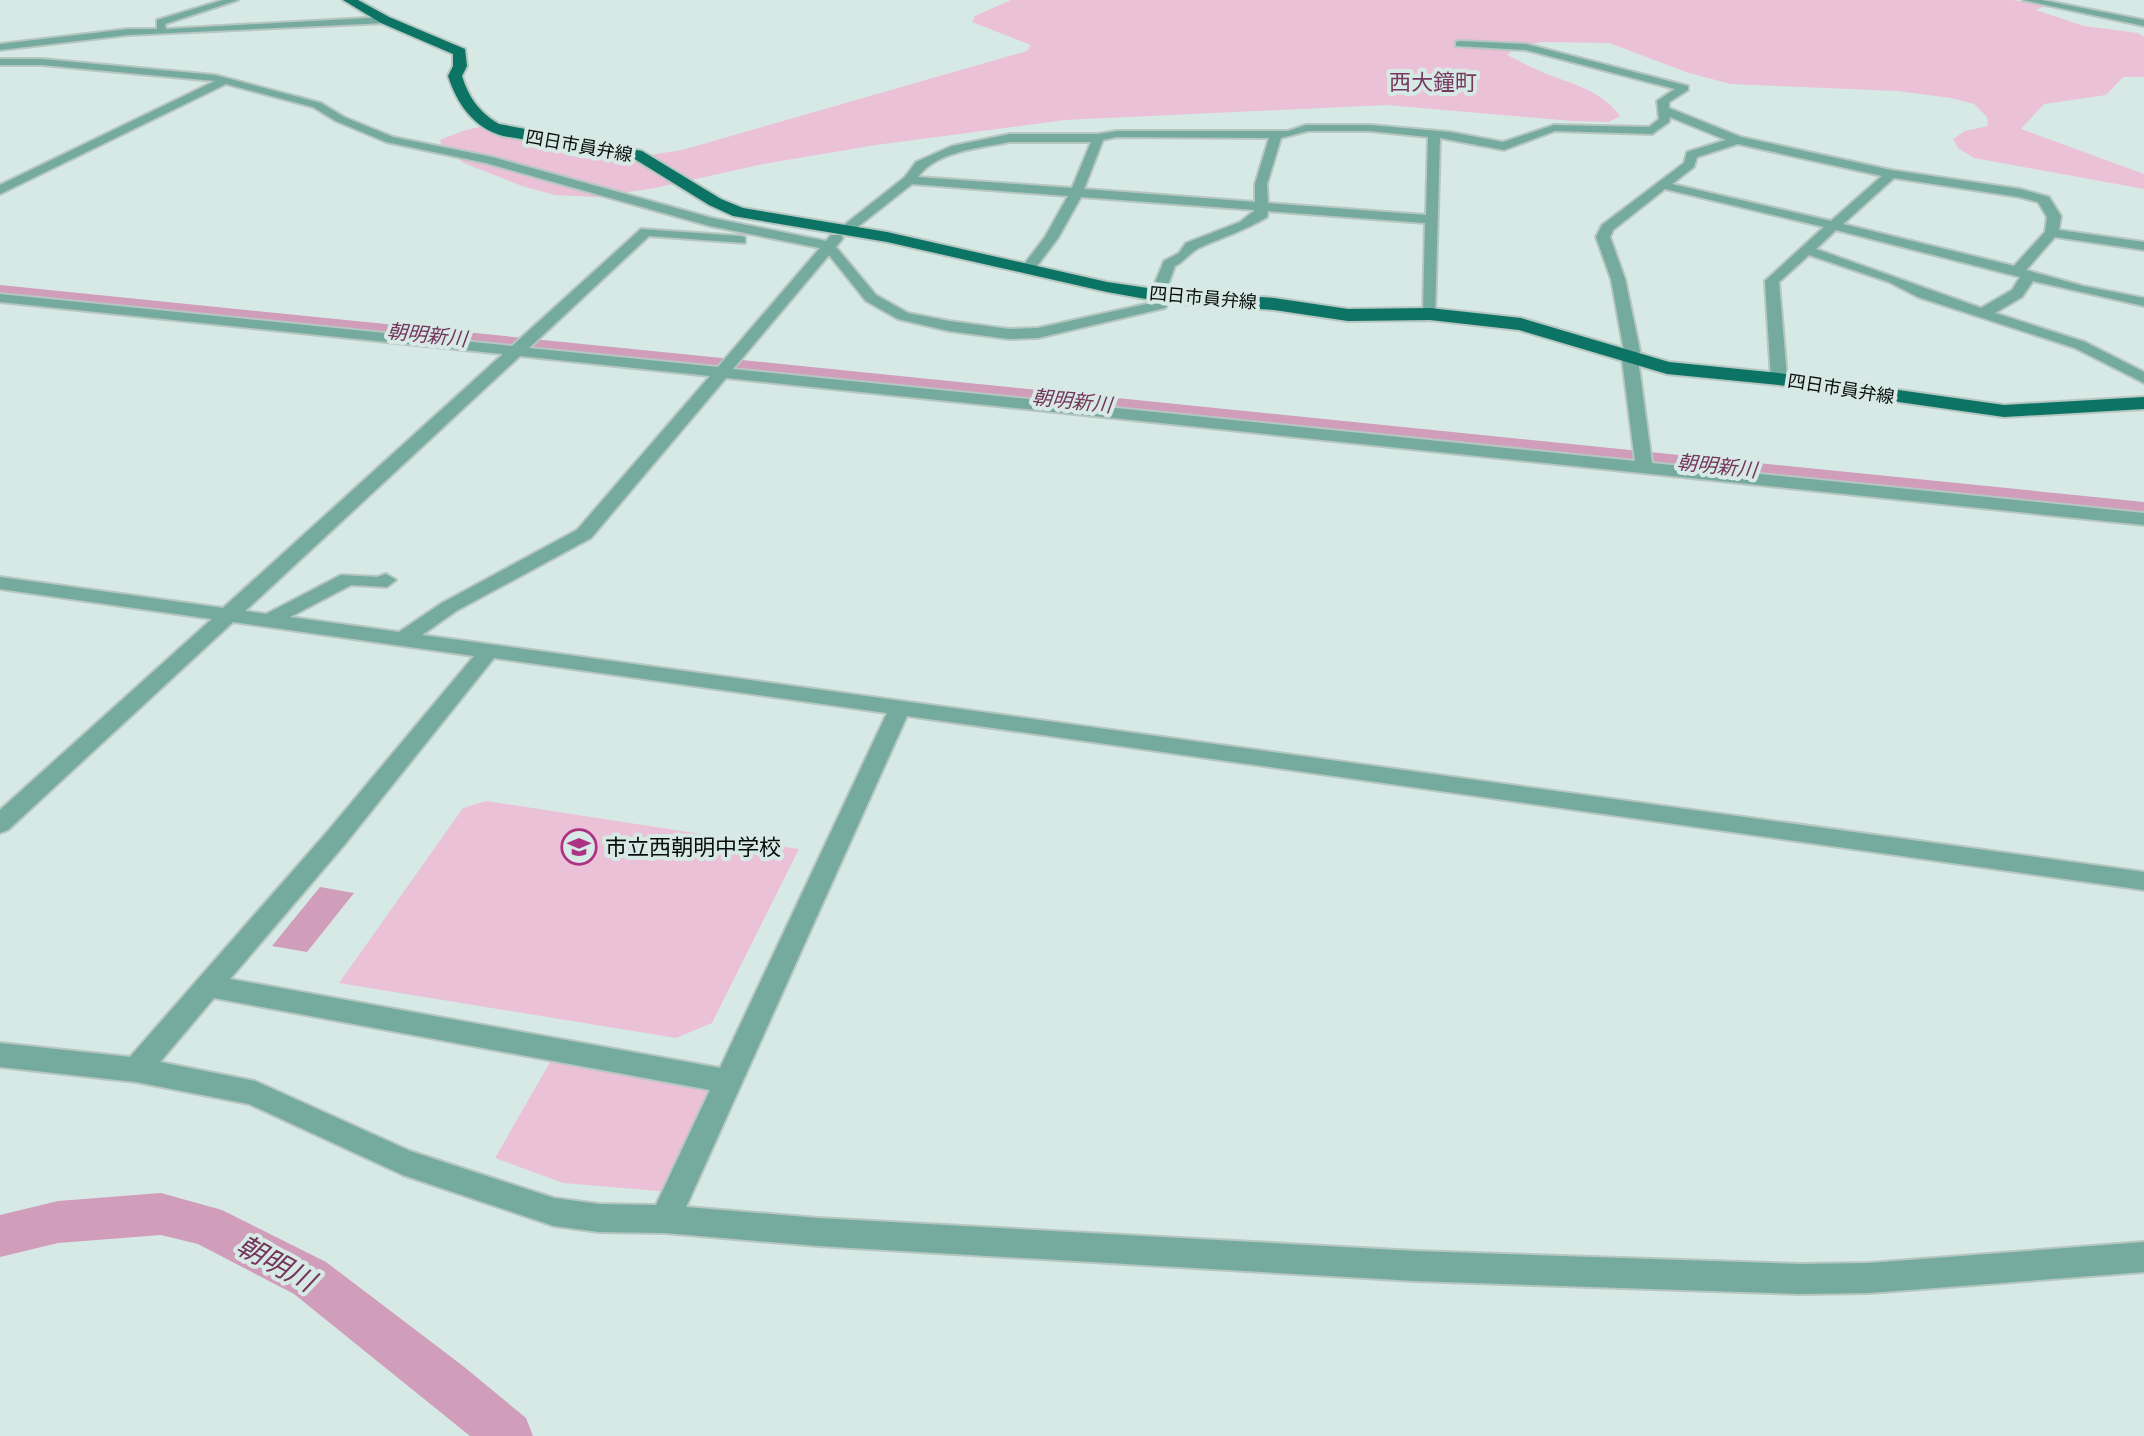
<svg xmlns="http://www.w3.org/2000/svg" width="2144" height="1436" font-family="Figtree,'Noto Sans JP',sans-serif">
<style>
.green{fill:#ebc1d8}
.water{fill:#d09dba}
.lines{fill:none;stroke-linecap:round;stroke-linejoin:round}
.river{fill:#d09dba;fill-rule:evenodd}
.minor-casing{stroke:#b6c6c1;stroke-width:4}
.major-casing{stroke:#b6c6c1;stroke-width:4}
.minor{fill:#75aa9e;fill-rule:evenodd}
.major{fill:#0c7464;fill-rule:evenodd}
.labels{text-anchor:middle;stroke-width:8;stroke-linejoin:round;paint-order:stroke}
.far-street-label{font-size:18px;fill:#070d0b;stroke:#d7e9e4}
.far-water-label{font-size:20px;font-style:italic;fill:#74355d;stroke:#d7e9e4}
.far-quarter-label{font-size:22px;fill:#77395f;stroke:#d7e9e4}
.poi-label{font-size:22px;fill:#070d0b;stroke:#d7e9e4;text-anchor:start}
.near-water-label{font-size:28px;font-style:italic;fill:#74355d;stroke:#d7e9e4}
</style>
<rect width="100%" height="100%" fill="#d7e9e4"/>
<!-- green -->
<g class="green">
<path d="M1011,0H2012L2047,5L2036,10L2084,26L2138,33L2144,37V77H2123L2106,95L2044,104L2021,129L2144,174V189L1974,158L1958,148L1953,139L1965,131L1988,126L1987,117L1974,104L1951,98L1897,91L1730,84L1686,72L1609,43L1542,42L1515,48L1507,55C1518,60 1530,67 1542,72C1571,84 1600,89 1620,116L1609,122L1572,121L1386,105L1065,120L876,145L763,164L655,188L595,197L555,195L522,186L464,163L442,148L440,140C455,134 476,124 494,127C520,131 551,154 582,158C614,162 650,155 682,150L1027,51L1031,45L972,22L975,16Z"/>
<path d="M486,801L799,849L712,1023L676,1038L339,983L463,808Z"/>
<path d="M553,1057L719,1088L671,1192L563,1183L495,1158Z"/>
</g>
<!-- water -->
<path class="water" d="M320,887L354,893L307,952L272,946Z"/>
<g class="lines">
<!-- river -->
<g class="river">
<path d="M0,285L2144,502V518L0,297Z"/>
<path d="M161,1193L222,1210L326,1262L463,1366L526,1418L533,1436H470L294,1294L198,1244L161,1235L58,1243L0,1257V1215L58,1201Z"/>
</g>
<defs>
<g id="minor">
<path d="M223,0H238L165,24L166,29L385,17L390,20L385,23L128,35L0,50V44L128,29H157V20Z"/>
<path d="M2023,0H2042L2144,20V26Z"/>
<path d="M1460,41L1526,44L1688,86V90L1669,102V108L1741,137L1891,170L2020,189L2049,197L2061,216L2059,230L2144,242V250L2055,237L2026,270L2083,286L2144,298V306L2033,281L2022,297L1995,313L2085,342L2144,372V383L2075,348L1918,297L1889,282L1809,255L1779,282L1787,379L1779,384L1771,379L1765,281L1824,227L1665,189L1613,230L1610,237L1625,279L1640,351L1638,359L1652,463L2144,513V525L726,378L591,538L456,611L422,635L2144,872V890L907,716L686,1207L818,1218L1416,1251L1800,1264L1869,1263L2144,1242V1272L1869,1293L1800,1294L1416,1281L818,1246L665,1233L599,1232L554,1226L403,1175L249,1104L136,1082L0,1067V1043L130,1057L327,832L474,656L233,622L8,830L0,833V810L212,619L0,589V577L223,608L503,354L0,302V294L512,346L641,229L740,236L745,237V243L649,236L529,348L718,367L820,248L710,226L486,163L386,142L336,121L313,107L226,84L0,194V185L215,81L42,65H0V59H42L215,75L321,103L344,117L393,137L492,157L712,218L826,241L831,235H841L843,238L836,247L876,295L908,313L949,321L1009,329L1038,328L1155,302L1157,299L1150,295L1164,261L1179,253L1186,243L1240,222L1255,210L1081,197L1058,238L1034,270L1029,271L1022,267L1045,237L1068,196L912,184L855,229L843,226L905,177L916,162L952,146L1010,134H1098L1117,131H1288L1306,125H1370L1450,132L1503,142L1554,125L1649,127L1659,119L1657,101L1675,89L1526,50L1456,46V42ZM1670,117L1726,140L1687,152L1684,163L1602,225L1596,237L1611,279L1624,351L1622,359L1635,461L733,369L829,255L866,301L898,319L949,331L1009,339L1038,338L1165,308L1175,297L1165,293L1175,266C1185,261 1191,251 1201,247C1223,237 1246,230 1267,217L1268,211L1425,223L1423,314L1425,317H1435L1440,138L1504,150L1555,131L1652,134L1669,122ZM1308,131H1370L1428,137L1426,215L1268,203L1267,184L1281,138ZM1117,137L1269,138L1255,184V202L1084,189L1103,140ZM1010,142H1091L1072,188L918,177C936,151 980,148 1010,142ZM1738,144L1882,176L1831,221L1672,184L1694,167L1697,157ZM1894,178L2019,197L2038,202L2047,217L2045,232L2014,266L1843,224ZM1836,230L2020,277L2012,290L1981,308L1816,249ZM520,356L710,376L577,530L442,603L399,632L290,617L351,585L387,587L396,580L386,574L377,577L341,575L266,614L245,611ZM494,658L887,713L720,1068L230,979L345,844ZM214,998L710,1090L656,1205L599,1204L554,1198L410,1151L255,1081L160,1062Z"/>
</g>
<path id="major" d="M343,0H358L389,17L465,49L467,66L462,76C469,98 479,112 499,124L642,151L721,199L743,208L887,232L1107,282L1168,291L1274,298L1348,309L1430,308L1521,318L1669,362L1779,373L2004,405L2144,397V409L2004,417L1779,385L1667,374L1519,330L1430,320L1348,321L1274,310L1168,303L1107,292L887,242L733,216L709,205L633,158L503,136C474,128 457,104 448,76L453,66V54L381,23Z"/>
</defs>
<!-- minor casing -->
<use href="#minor" class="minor-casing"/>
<!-- major casing -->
<use href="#major" class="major-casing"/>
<!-- minor -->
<use href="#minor" class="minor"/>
<!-- major -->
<use href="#major" class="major"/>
</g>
<!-- icons -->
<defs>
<symbol id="school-ring" viewBox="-11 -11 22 22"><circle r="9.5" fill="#d7e9e4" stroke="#ad3284" stroke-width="1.5"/><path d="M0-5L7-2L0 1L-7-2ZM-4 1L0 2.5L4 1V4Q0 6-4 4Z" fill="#ad3284"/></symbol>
</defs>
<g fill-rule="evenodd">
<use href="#school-ring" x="559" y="827" width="40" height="40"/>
</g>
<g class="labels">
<!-- far-street labels -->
<g class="far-street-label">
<text transform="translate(579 146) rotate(10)" y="6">四日市員弁線</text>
<text transform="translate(1203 298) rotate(5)" y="6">四日市員弁線</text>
<text transform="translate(1841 389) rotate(9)" y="6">四日市員弁線</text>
</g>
<!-- far-water labels -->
<g class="far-water-label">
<text transform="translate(427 335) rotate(6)" y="7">朝明新川</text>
<text transform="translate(1072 401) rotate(6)" y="7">朝明新川</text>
<text transform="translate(1717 466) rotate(6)" y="7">朝明新川</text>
</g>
<!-- far-quarter labels -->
<g class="far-quarter-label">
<text x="1433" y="90">西大鐘町</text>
</g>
<!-- poi labels -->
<g class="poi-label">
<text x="605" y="855">市立西朝明中学校</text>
</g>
<!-- near-water labels -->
<g class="near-water-label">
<text transform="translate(276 1263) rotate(29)" y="10">朝明川</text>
</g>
</g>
</svg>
